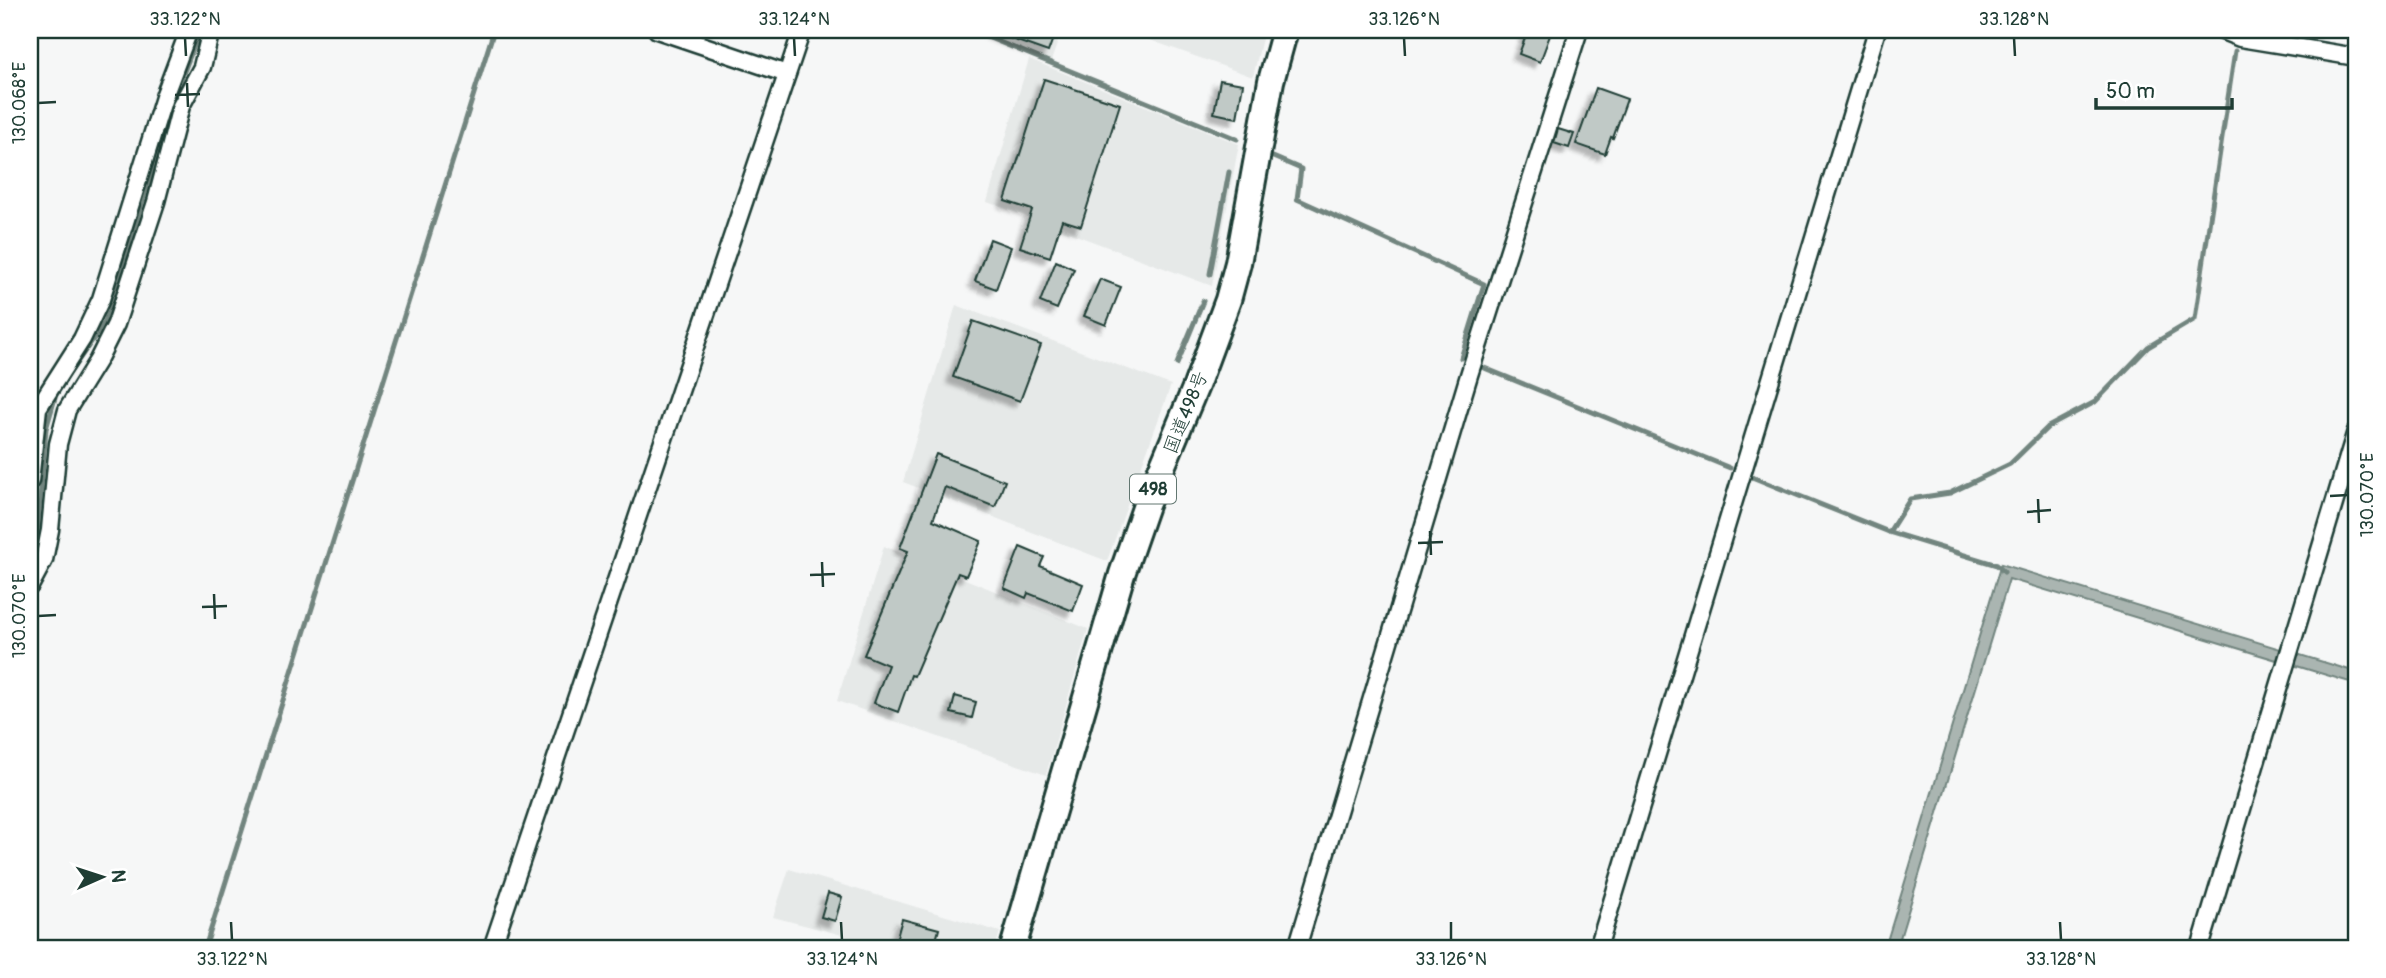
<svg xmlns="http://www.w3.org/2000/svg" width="2386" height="978" font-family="Pangolin,'Klee One',sans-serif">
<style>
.built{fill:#e6e9e8}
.water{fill:#aab5b1;stroke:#72857f;stroke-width:2}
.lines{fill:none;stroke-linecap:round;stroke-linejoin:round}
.stream{stroke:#72857f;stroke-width:5}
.building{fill:#c0c9c6;stroke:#1f3d34;stroke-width:2;filter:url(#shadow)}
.minor-casing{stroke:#1f3d34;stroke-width:21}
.trunk-casing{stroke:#1f3d34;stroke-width:30}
.minor{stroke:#fff;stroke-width:16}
.trunk{stroke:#fff;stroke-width:24}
.ticks{fill:none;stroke:#1f3d34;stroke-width:2.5}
.labels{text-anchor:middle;stroke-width:6;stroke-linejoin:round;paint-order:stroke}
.shield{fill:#fff;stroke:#627771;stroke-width:2}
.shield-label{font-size:18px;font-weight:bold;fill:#1f3d34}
.street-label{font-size:19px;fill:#1f3d34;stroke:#fff}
.neatline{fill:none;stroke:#1f3d34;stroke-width:2.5}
.ticks-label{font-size:18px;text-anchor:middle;fill:#1f3d34}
</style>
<defs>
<filter id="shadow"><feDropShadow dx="-6" dy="6" stdDeviation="2" flood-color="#0004"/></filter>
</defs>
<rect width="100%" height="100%" fill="#f6f7f7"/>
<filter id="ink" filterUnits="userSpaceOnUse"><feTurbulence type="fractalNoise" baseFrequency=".0143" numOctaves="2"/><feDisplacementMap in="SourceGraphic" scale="14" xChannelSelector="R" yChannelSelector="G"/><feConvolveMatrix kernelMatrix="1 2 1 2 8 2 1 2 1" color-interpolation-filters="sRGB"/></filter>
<g filter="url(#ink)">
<!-- built -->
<g class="built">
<path d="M973,30H1062L1051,61Z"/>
<path d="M1122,30H1264L1253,77Z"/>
<path d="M1029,59L1239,144L1212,286L987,202Z"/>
<path d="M956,305L1171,385L1107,561L903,482Z"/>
<path d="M884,546L1088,629L1046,775L837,701Z"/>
<path d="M789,869L1000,932L995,948H842L846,936L773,917Z"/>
</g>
<!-- water -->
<path class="water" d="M2001,564L2356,672V684L2009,579L1897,948H1885Z"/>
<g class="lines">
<!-- stream -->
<g class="stream">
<path d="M970,30L1237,139"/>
<path d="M1273,157L1301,169L1297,199L1484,284L1461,358"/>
<path d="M1210,274L1229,172"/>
<path d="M1177,364L1203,301"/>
<path d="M1482,367L1730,468"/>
<path d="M1752,477L1889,532L1997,565L2004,572"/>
<path d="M1889,532L1910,499L1950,493L2010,464L2048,427L2095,402L2148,347L2195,319L2235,51"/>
<path d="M30,558L37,533L46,429L57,391L105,322L179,84L200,30"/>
<path d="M205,948L494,30"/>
</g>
</g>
<!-- building -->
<g class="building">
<path d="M993,30H1056L1048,52L992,32Z"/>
<path d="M1528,30H1552L1540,62L1519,54Z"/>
<path d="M1044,79L1120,104L1081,226L1062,220L1050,257L1020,247L1032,210L1005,201Z"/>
<path d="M1220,80L1243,84L1237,118L1214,113Z"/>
<path d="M1596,88L1627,99L1613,138L1611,137L1605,154L1576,144Z"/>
<path d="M1558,129L1574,134L1569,148L1554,143Z"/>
<path d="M990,239L1011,247L996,289L975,281Z"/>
<path d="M1056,261L1074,269L1057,309L1040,302Z"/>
<path d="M1100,279L1121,287L1106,325L1084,316Z"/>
<path d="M973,321L1041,345L1020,401L953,377Z"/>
<path d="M936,454L1005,481L995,507L945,487L933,520L981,541L966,576L958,573L914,676L911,675L898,712L874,703L888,665L864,655L908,551L900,548Z"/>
<path d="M1020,547L1044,557L1040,566L1083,584L1073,611L1028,593L1026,598L1004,588Z"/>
<path d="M955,696L976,702L972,718L951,713Z"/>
<path d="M828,893L842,897L835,921L821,917Z"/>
<path d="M902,919L939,929L934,948H894Z"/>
</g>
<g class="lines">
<defs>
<g id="minor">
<path d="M657,30L787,74"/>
<path d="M2220,30L2240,38L2356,57"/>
<path d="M30,481L38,408L82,339L101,299L165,94L189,30"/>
<path d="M30,586L44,560L50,530L58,444L67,410L98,360L116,324L156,202L181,106L202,67L211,30"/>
<path d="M492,948L802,30"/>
<path d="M1297,948L1469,375L1579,30"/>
<path d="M1598,948L1877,30"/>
<path d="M2200,948L2356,431"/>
</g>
<path id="trunk" d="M1013,948L1122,574L1146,505L1196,386L1228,300L1238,263L1271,81L1285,30"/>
</defs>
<!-- minor casing -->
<use href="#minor" class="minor-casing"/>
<!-- trunk casing -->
<use href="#trunk" class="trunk-casing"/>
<!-- minor -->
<use href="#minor" class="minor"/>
<!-- trunk -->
<use href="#trunk" class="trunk"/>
</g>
</g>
<!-- ticks -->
<path class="ticks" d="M185,38L186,56M794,38L795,56M1404,38L1405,56M2014,38L2015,56M187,83L188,107M175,95L200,94M38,103L56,102M2330,496L2348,495M2038,499L2039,523M2027,512L2051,510M1430,531L1431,555M1418,543L1443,542M822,562L823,587M810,575L835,574M214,594L215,619M202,607L227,606M38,616L56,615M231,922L232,940M841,922L842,940M1451,922V940M2060,922L2061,940"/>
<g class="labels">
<!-- shield labels -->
<rect class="shield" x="1130" y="474.5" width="46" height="29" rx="5"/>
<g class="shield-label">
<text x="1153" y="495">498</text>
</g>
<!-- street labels -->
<g class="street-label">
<text transform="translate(1185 412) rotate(-68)" y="7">国道498号</text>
</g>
</g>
<!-- margin -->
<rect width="2386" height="978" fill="none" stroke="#fff" stroke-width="77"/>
<!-- north arrow -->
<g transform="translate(102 877) rotate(87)" stroke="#ffffff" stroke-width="5" paint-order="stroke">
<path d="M0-5L12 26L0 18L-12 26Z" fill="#1f3d34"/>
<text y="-10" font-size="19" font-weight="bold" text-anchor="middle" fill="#1f3d34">N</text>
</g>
<!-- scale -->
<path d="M2096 98v10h136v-10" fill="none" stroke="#1f3d34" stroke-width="3.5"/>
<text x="2106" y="98" font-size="21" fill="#1f3d34" stroke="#ffffff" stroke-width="5" paint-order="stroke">50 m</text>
<rect x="38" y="38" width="2310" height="902" class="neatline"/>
<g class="ticks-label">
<text x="185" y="25">33.122°N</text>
<text x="794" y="25">33.124°N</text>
<text x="1404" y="25">33.126°N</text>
<text x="2014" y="25">33.128°N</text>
<text transform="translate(19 103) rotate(-90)" y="6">130.068°E</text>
<text transform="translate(2367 495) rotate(-90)" y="6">130.070°E</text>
<text transform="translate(19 616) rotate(-90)" y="6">130.070°E</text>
<text x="232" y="965">33.122°N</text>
<text x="842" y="965">33.124°N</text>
<text x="1451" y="965">33.126°N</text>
<text x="2061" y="965">33.128°N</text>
</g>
</svg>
